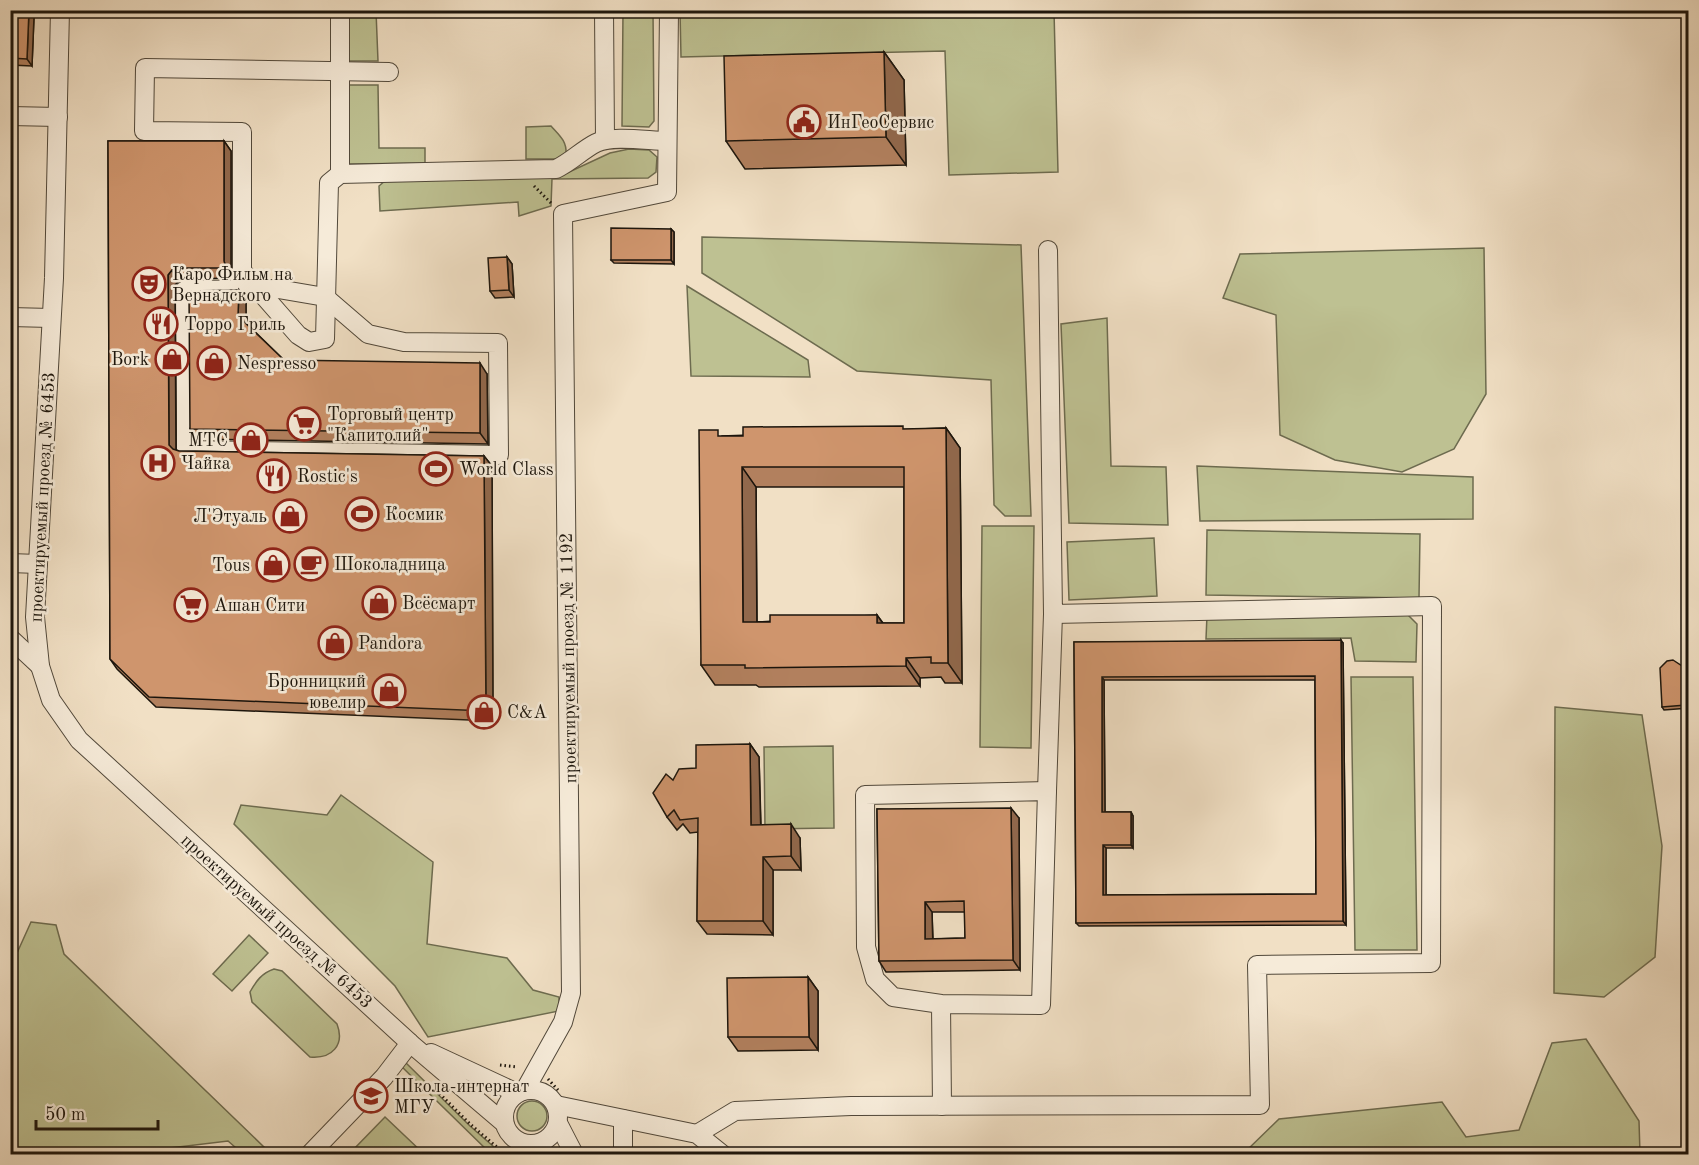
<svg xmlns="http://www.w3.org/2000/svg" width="1699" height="1165" font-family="'Old Standard TT',serif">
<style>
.green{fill:#bec192;stroke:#6d6b4f;stroke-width:1.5}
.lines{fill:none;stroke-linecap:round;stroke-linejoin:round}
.minor-casing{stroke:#51483a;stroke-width:20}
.path{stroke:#1c150c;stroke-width:3;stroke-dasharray:1.5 3;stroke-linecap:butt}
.minor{stroke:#f6ebd9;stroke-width:18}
.wall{fill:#b2805e;stroke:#1c150c;stroke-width:1.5;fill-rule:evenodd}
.shaded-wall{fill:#91684c;stroke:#1c150c;stroke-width:1.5}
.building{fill:#cf956d;stroke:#1c150c;stroke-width:1.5;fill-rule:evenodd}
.labels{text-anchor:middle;stroke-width:5;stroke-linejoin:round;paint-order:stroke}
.poi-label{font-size:18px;fill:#1c150c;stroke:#f6ebd9;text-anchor:start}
.street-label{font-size:18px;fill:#1c150c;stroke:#f6ebd9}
</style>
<rect width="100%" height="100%" fill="#f1e0c5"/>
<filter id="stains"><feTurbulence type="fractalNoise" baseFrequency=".00333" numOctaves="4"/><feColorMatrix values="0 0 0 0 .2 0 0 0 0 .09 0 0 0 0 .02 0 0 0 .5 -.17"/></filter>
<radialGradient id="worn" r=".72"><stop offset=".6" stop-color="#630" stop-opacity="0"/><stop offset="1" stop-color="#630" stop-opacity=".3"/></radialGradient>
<!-- green -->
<g class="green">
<path d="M349,11H376L378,61H349Z"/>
<path d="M623,11H653L654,121L649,127L622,126Z"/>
<path d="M680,11H1054L1058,172L949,175L945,51L681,57Z"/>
<path d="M348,85H378L379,148H425V163L349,164Z"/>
<path d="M551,126C559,135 567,141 566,154L559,159H526V127Z"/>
<path d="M629,149L649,150L657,157L656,172L648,178L552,179L551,206L519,216L518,202L380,211L379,186L386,180L549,177L567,173L610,153Z"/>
<path d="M702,237L1021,245L1031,516H1005L994,505L991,380L857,371L702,273Z"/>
<path d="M1484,248L1486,394L1454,449L1402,472L1335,460L1280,435L1276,315L1223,298L1240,254Z"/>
<path d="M687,286L808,360L810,377L691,376Z"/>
<path d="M1107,318L1111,466L1166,467L1168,525L1069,523L1061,324Z"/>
<path d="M1197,466L1473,477V519L1200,521Z"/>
<path d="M982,526H1034L1031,748L980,747Z"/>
<path d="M1207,530L1420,534L1419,598L1206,595Z"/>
<path d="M1154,538L1157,596L1069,600L1067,542Z"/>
<path d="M1406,613L1417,624L1416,662L1355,661L1351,638L1206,639L1207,615Z"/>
<path d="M1351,677H1413L1417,950H1355Z"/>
<path d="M1555,707L1642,715L1662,846L1655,957L1604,997L1554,993Z"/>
<path d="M833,746L834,828L765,829L764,747Z"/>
<path d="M341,795L433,862L427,944L507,958L533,990L559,997V1011L428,1037L395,986L234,824L241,805L327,815Z"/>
<path d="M31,922L56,925L64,954L265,1148L259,1154H243L228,1141L120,1154H11V953H17Z"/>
<path d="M249,935L268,953L232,991L213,974Z"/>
<path d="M274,969L282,971L337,1024C345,1045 332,1059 310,1057L252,1002L250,992C256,981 262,973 274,969Z"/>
<path d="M1586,1039L1639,1121L1640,1154H1243L1279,1119L1442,1102L1466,1137L1519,1130L1552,1043Z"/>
<path d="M403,1060L470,1126L502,1154H491L399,1064Z"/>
<circle cx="532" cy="1116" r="15"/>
<path d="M385,1117L424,1154H358L353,1150Z"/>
</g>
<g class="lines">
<defs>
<g id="minor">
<path d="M60,10L54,278L35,617L40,666L51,700L79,740L410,1043L504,1123"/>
<path d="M604,10L605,140"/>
<path d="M389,72L145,68L144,131L242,132V271L298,335L309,342L325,339L329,183L340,174L556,169C571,162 582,150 596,143C612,135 649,141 667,141"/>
<path d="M10,116L58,117"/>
<path d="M340,174V10"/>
<path d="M278,289L325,297L368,334L404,342L498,343L499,455L186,450L185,290Z"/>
<path d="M10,317L51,318"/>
<path d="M10,563L38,564"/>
<path d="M10,638L40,666"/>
<path d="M1047,791L1053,614"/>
<path d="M941,1004L893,997L875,979L866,947L865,795L1047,791L1041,1005L941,1004L942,1106"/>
<path d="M431,1053L517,1093"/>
<circle cx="531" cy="1117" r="27"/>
<path d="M525,1090L563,1022L571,993L563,214L667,192L669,10"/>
<path d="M556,1105L697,1134L722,1154"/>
<path d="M558,1123L574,1154"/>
<path d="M697,1134L735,1111L851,1106L1260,1105L1257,965L1431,963L1432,606L1053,614L1048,250"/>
<path d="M310,1154L384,1077L410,1043"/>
<path d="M623,1154V1119"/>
</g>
</defs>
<!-- minor casing -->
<use href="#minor" class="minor-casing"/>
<!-- path -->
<g class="path">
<path d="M534,186L551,203"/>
<path d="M500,1065L517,1067"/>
<path d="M548,1079L558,1090"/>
<path d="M430,1084L470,1124L505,1154"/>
</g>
<!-- minor -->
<use href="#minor" class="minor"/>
</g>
<!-- wall -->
<g class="wall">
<path d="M10,10H29L34,17L32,66L10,65Z"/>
<path d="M884,52L904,80L906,165L745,169L726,141Z"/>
<path d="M108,141H224L231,151V271L233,278L185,279L179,281L175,285L176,450L179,451L484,456L492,466L493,721L156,707L117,669L110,659Z"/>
<path d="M671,229L674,232V264L614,263L611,260Z"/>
<path d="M507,257L512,264L514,297L495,298L490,291Z"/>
<path d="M239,290L246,301V323L284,360L487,374L488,444L197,439L190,429Z"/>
<path d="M946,428L960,448L962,683H945L941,677L920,678V686L759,687L756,685H715L701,665L722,436ZM756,487H904V623H883L877,615L757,622Z"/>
<path d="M1074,642L1343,643L1346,925L1079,926L1076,923ZM1104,680H1315L1316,894L1106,895V848H1133V816L1131,812H1105Z"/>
<path d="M1682,666L1684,670L1689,708L1664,710L1662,707Z"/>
<path d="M750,744L759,757L761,825L800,838L801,870H773V935L707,934L697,921L698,832L690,833L683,824L677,830L667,817L673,780Z"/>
<path d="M877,809L1019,818L1020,970L886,972L879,961ZM932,912H965V938L933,939Z"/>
<path d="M808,977L818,991V1050L738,1051L728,1037Z"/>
</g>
<!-- shaded-wall -->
<g class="shaded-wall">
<path d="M29,10L34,17L32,66L27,59Z"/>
<path d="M884,52L904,80L906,165L886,137Z"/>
<path d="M224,141L231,151V271L233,278L226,268L224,261Z"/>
<path d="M671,229L674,232V264L671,260Z"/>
<path d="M507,257L512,264L514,297L509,290Z"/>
<path d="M172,270L179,281L175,285L176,455L169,445L168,275Z"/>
<path d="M239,290L246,301V326L238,316Z"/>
<path d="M480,363L487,374L488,444L480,433Z"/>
<path d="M946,428L960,448L962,683L948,663Z"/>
<path d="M484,456L492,466L493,721L486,711Z"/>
<path d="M742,467L756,487L757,642L743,622Z"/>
<path d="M877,615L891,635L877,623Z"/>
<path d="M1341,640L1343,643L1346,925L1343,921Z"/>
<path d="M906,658L920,678V686L906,666Z"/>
<path d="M1682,666L1684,670L1689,708L1686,705Z"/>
<path d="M1102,677L1104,680L1105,815L1102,812Z"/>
<path d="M750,744L759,757L761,839L751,825Z"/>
<path d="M1011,808L1019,818L1020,970L1013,960Z"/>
<path d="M1131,812L1133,816V848L1131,845Z"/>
<path d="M791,824L800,838L801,870L791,856Z"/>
<path d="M1103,845L1106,848V898L1103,895Z"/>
<path d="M763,857L773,870V935L763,921Z"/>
<path d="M925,902L932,912L933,949L925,939Z"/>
<path d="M808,977L818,991V1050L809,1037Z"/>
</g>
<!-- building -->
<g class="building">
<path d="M10,10H29L27,59L10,58Z"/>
<path d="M884,52L886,137L726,141L724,56Z"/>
<path d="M108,141H224V261L226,268H178L172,270L168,275L169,445L173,449L179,451L484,456L486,711L149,697L110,659Z"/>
<path d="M611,228L671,229V260H611Z"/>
<path d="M507,257L509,290L490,291L488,258Z"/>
<path d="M239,290L238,316L284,360L480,363V433L190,429L189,291Z"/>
<path d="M903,426V429L946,428L948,663H931V657L906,658V666L745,668V665H701L699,430H718V436H743V427ZM742,467H904V623H877V615H770V622H743Z"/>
<path d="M1341,640L1343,921L1076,923L1074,642ZM1315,676L1316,894L1103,895V845H1131V812H1102V677Z"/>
<path d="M1673,660L1682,666L1686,705L1662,707L1660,668L1667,661Z"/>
<path d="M750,744L751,825L791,824V856L763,857V921H697L698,818L680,820L674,810L667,817L653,793L666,774L673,780L679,769L696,768V745Z"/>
<path d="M1011,808L1013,960L879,961L877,809ZM964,901L965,938L925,939V902Z"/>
<path d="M808,977L809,1037H728L727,978Z"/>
</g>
<!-- icons -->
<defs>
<symbol id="civic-ring" viewBox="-11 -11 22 22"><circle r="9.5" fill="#f6ebd9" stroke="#8f2418" stroke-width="1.5"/><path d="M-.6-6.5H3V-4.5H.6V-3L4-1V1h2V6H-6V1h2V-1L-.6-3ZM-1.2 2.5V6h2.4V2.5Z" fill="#8f2418"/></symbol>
<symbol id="theatre-ring" viewBox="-11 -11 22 22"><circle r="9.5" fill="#f6ebd9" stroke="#8f2418" stroke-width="1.5"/><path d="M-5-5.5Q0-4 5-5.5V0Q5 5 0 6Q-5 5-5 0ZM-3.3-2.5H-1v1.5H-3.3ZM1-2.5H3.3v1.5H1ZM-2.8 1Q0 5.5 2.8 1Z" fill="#8f2418"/></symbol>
<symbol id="restaurant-ring" viewBox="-11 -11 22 22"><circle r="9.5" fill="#f6ebd9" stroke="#8f2418" stroke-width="1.5"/><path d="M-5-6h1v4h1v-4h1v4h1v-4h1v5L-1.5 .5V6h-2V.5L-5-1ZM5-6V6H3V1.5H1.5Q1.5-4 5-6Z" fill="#8f2418"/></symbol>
<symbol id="shop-ring" viewBox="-11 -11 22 22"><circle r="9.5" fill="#f6ebd9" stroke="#8f2418" stroke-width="1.5"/><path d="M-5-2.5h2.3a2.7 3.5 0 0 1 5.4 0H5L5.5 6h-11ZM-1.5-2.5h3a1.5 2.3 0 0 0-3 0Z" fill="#8f2418"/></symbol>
<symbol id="supermarket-ring" viewBox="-11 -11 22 22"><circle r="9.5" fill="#f6ebd9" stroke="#8f2418" stroke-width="1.5"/><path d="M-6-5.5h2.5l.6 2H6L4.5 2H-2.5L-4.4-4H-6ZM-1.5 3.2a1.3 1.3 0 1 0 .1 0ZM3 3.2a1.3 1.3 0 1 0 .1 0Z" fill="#8f2418"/></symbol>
<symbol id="hospital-ring" viewBox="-11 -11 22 22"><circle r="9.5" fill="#f6ebd9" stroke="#8f2418" stroke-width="1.5"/><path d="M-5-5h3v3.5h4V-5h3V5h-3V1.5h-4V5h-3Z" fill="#8f2418"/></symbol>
<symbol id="stadium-ring" viewBox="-11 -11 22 22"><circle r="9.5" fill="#f6ebd9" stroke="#8f2418" stroke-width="1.5"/><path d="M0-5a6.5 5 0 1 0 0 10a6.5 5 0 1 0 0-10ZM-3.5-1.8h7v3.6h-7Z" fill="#8f2418"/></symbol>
<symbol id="cafe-ring" viewBox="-11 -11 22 22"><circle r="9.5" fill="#f6ebd9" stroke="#8f2418" stroke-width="1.5"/><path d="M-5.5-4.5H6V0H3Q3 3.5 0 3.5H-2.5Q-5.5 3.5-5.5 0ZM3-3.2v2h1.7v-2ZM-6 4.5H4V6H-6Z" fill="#8f2418"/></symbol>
<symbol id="school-ring" viewBox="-11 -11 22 22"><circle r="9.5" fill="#f6ebd9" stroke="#8f2418" stroke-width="1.5"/><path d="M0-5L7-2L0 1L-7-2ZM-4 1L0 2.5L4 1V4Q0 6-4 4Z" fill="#8f2418"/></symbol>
</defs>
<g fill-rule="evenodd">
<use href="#civic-ring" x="785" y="103" width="38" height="38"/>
<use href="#theatre-ring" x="130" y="265" width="38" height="38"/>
<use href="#restaurant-ring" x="142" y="305" width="38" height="38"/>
<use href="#shop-ring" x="153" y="340" width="38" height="38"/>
<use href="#shop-ring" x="195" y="344" width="38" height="38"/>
<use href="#supermarket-ring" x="285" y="405" width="38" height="38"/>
<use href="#shop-ring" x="232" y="421" width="38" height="38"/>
<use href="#hospital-ring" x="139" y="444" width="38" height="38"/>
<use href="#stadium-ring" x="417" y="450" width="38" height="38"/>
<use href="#restaurant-ring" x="255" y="457" width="38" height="38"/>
<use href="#stadium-ring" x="343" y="495" width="38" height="38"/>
<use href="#shop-ring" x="271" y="497" width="38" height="38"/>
<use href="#cafe-ring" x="292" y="545" width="38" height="38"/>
<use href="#shop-ring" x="254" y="546" width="38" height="38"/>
<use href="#shop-ring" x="360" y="584" width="38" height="38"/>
<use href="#supermarket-ring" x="172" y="586" width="38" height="38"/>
<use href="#shop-ring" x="316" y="624" width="38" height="38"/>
<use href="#shop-ring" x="370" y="672" width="38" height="38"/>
<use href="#shop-ring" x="465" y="693" width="38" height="38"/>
<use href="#school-ring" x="352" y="1077" width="38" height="38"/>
</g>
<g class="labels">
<!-- poi labels -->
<g class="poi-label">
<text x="827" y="128">ИнГеоСервис</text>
<text x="172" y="280">Каро Фильм на<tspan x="172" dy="21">Вернадского</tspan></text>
<text x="184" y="330">Торро Гриль</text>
<text x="149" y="365" text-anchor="end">Bork</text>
<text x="237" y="369">Nespresso</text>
<text x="327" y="420">Торговый центр<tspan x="327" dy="21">"Капитолий"</tspan></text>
<text x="228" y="446" text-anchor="end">МТС</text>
<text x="181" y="469">Чайка</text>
<text x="459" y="475">World Class</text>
<text x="297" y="482">Rostic's</text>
<text x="385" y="520">Космик</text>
<text x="267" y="522" text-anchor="end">Л'Этуаль</text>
<text x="334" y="570">Шоколадница</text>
<text x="250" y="571" text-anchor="end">Tous</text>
<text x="402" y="609">Всёсмарт</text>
<text x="214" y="611">Ашан Сити</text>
<text x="358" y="649">Pandora</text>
<text x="366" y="687" text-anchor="end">Бронницкий<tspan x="366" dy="21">ювелир</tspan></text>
<text x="507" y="718">C&amp;A</text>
<text x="394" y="1092">Школа-интернат<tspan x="394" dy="21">МГУ</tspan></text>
</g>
<!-- street labels -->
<g class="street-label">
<text transform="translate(42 497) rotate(-87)" y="6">проектируемый проезд № 6453</text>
<text transform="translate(568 658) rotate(-91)" y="6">проектируемый проезд № 1192</text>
<text transform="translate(277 921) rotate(42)" y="6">проектируемый проезд № 6453</text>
</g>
</g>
<!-- margin -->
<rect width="1699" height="1165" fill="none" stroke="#f1e0c5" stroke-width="36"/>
<rect x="12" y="12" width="1675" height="1141" fill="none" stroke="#1c150c" stroke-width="3"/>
<rect x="18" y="18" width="1663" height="1129" fill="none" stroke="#1c150c" stroke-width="1.5"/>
<!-- scale -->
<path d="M36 1120v9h122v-9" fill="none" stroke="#1c150c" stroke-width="3"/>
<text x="45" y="1120" font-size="18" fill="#1c150c" stroke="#f6ebd9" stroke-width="4.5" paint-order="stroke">50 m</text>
<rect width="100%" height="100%" filter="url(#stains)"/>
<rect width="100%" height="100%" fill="url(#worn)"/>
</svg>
